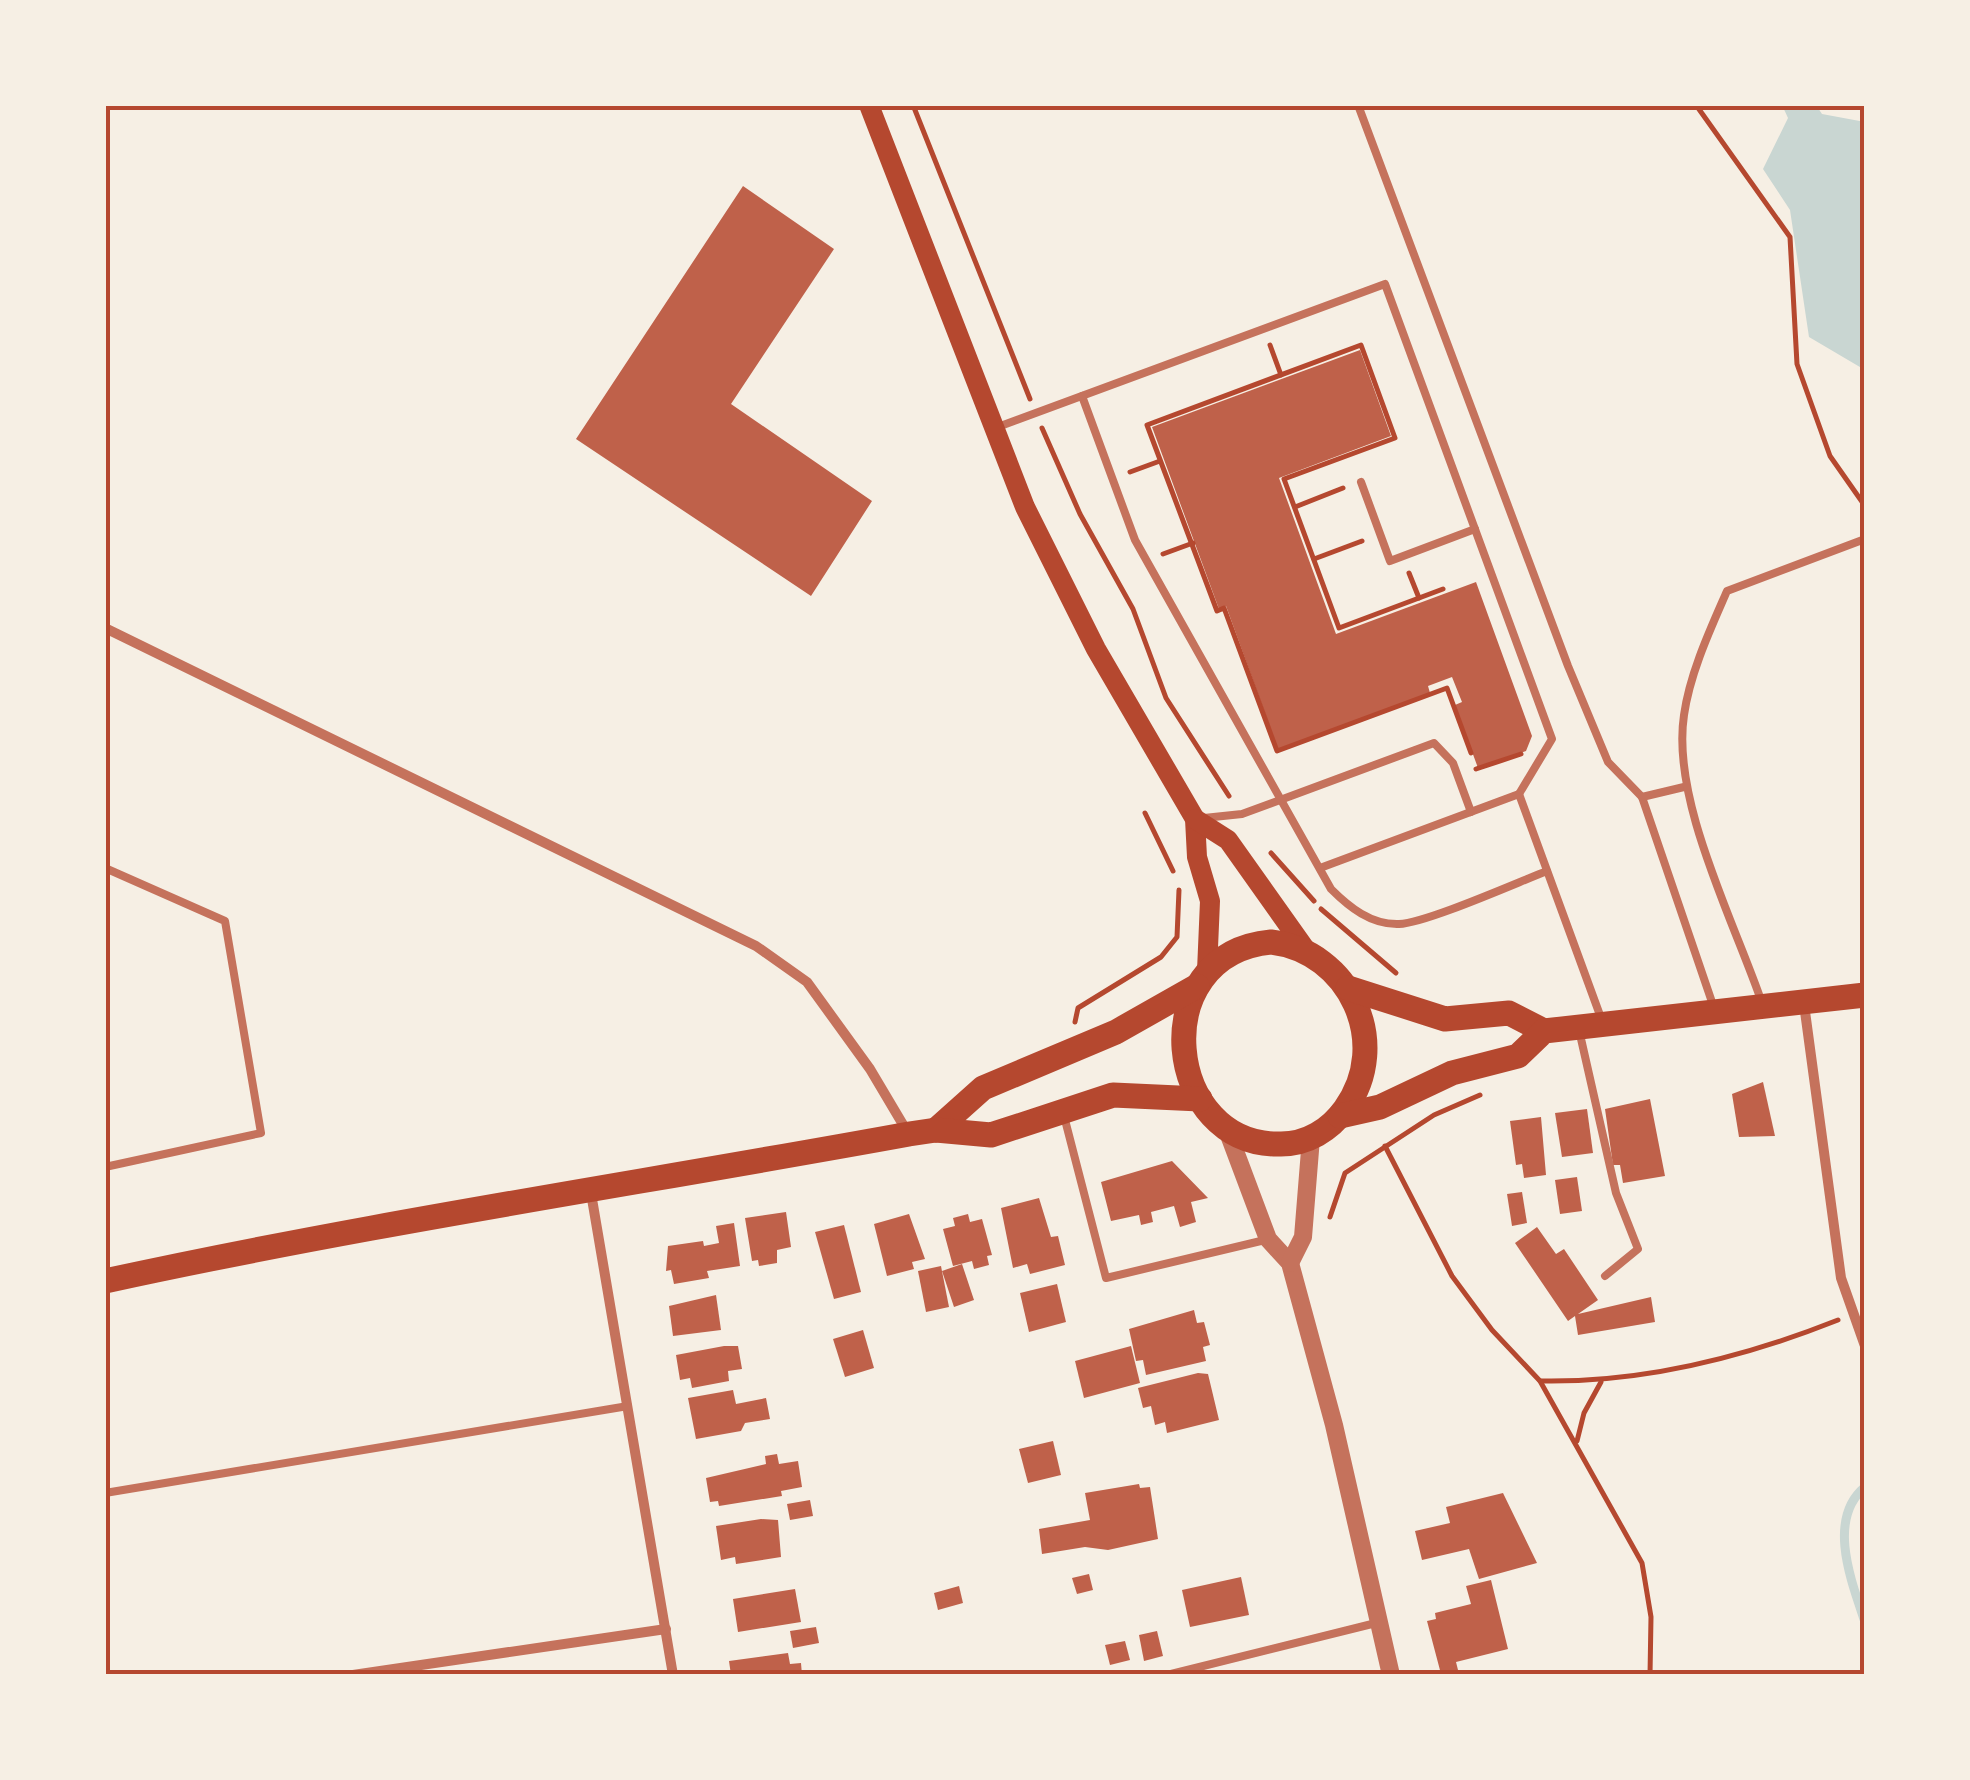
<svg xmlns="http://www.w3.org/2000/svg" width="1970" height="1780" font-family="'Noto Serif',serif">
<style>
.water{fill:#c9d6d2}
.lines{fill:none;stroke-linecap:round;stroke-linejoin:round}
.stream{stroke:#c9d6d2;stroke-width:9}
.building{fill:#bf614a}
.path{stroke:#b5482f;stroke-width:5}
.service{stroke:#c5725c;stroke-width:8}
.minor{stroke:#c5725c;stroke-width:10}
.tertiary{stroke:#c5725c;stroke-width:18}
.secondary{stroke:#b5482f;stroke-width:20}
.primary{stroke:#b5482f;stroke-width:25}
.neatline{fill:none;stroke:#b5482f;stroke-width:4}
</style>
<rect width="100%" height="100%" fill="#f6efe4"/>
<!-- water -->
<path class="water" d="M1782,105H1816L1822,114L1865,122V370L1809,337L1790,210L1763,169L1788,118Z"/>
<g class="lines">
<!-- stream -->
<path class="stream" d="M1865,1487C1826,1519 1852,1583 1865,1622"/>
</g>
<!-- building -->
<g class="building">
<path d="M743,186L834,249L731,404L872,501L811,596L576,439Z"/>
<path d="M1360,350L1391,436L1279,478L1336,634L1476,582L1532,736L1526,751L1478,768L1455,705L1462,702L1452,677L1428,686L1430,693L1278,749L1226,606L1219,609L1152,427Z"/>
<path d="M1763,1082L1775,1136L1739,1137L1732,1094Z"/>
<path d="M1650,1099L1665,1176L1623,1183L1620,1165H1613L1605,1109Z"/>
<path d="M1587,1109L1593,1153L1562,1157L1555,1113Z"/>
<path d="M1541,1117L1546,1175L1524,1178L1522,1164L1516,1165L1510,1121Z"/>
<path d="M1172,1161L1208,1198L1191,1202L1196,1222L1180,1227L1174,1206L1151,1212L1153,1222L1141,1225L1139,1215L1111,1221L1101,1182Z"/>
<path d="M1577,1177L1582,1211L1560,1214L1555,1180Z"/>
<path d="M1522,1192L1527,1223L1512,1226L1507,1194Z"/>
<path d="M1039,1198L1051,1237L1058,1236L1065,1265L1030,1274L1027,1264L1013,1268L1001,1208Z"/>
<path d="M786,1212L791,1247L777,1250V1263L759,1266L758,1260L752,1261L745,1218Z"/>
<path d="M909,1214L925,1259L912,1262L914,1269L887,1276L874,1224Z"/>
<path d="M968,1214L970,1222L982,1219L992,1255L987,1256L989,1265L974,1269L972,1261L953,1266L943,1229L955,1226L953,1218Z"/>
<path d="M734,1223L740,1266L707,1271L709,1278L674,1284L671,1270L666,1271L668,1246L703,1241L704,1246L719,1243L716,1226Z"/>
<path d="M844,1225L861,1292L834,1299L815,1232Z"/>
<path d="M1537,1227L1556,1254L1564,1249L1598,1300L1578,1314L1651,1297L1655,1322L1578,1335L1575,1316L1568,1321L1515,1243Z"/>
<path d="M962,1264L974,1300L954,1307L942,1271Z"/>
<path d="M941,1266L949,1307L926,1312L918,1271Z"/>
<path d="M1057,1284L1066,1322L1029,1332L1020,1293Z"/>
<path d="M716,1295L721,1330L673,1336L669,1306Z"/>
<path d="M1194,1310L1197,1323L1204,1322L1210,1345L1203,1347L1206,1361L1146,1375L1143,1360L1136,1361L1129,1329Z"/>
<path d="M863,1330L874,1368L845,1377L833,1339Z"/>
<path d="M724,1346H738L742,1369L728,1371L729,1381L692,1388L690,1378L680,1380L676,1355Z"/>
<path d="M1131,1346L1140,1383L1084,1398L1075,1361Z"/>
<path d="M1198,1373L1208,1374L1219,1420L1167,1433L1165,1422L1155,1425L1151,1406L1143,1408L1138,1388Z"/>
<path d="M733,1390L736,1404L766,1398L770,1419L745,1423L741,1431L696,1439L688,1398Z"/>
<path d="M1053,1441L1061,1475L1028,1483L1019,1449Z"/>
<path d="M777,1454L779,1464L798,1461L802,1487L781,1491L782,1496L719,1506L718,1501L710,1502L706,1478L766,1464L765,1456Z"/>
<path d="M1139,1484L1140,1488L1150,1487L1158,1539L1108,1550L1085,1547L1042,1554L1039,1529L1090,1520L1085,1493Z"/>
<path d="M1503,1493L1537,1563L1479,1579L1469,1549L1422,1560L1415,1531L1450,1523L1446,1507Z"/>
<path d="M810,1500L813,1516L790,1520L787,1504Z"/>
<path d="M761,1519L778,1520L781,1557L736,1564L735,1557L721,1560L716,1526Z"/>
<path d="M1089,1574L1093,1590L1077,1594L1072,1578Z"/>
<path d="M1241,1577L1249,1615L1190,1627L1182,1590Z"/>
<path d="M1491,1580L1508,1649L1456,1662L1458,1670L1441,1674L1427,1621L1436,1619L1435,1613L1471,1604L1466,1586Z"/>
<path d="M959,1586L963,1603L938,1610L934,1593Z"/>
<path d="M795,1589L801,1622L738,1632L733,1599Z"/>
<path d="M816,1627L819,1643L793,1648L790,1631Z"/>
<path d="M1157,1631L1163,1656L1144,1661L1139,1635Z"/>
<path d="M1125,1641L1130,1660L1110,1665L1105,1645Z"/>
<path d="M788,1653L790,1664L801,1663L802,1675H731L729,1661Z"/>
</g>
<g class="lines">
<!-- path -->
<g class="path">
<path d="M913,105L1030,399"/>
<path d="M1696,105L1790,237L1797,364L1830,456L1865,506"/>
<path d="M1270,345L1281,375"/>
<path d="M1042,428L1080,514L1133,609L1166,698L1229,796"/>
<path d="M1130,472L1160,461"/>
<path d="M1295,507L1343,488"/>
<path d="M1163,554L1193,543"/>
<path d="M1314,559L1362,541"/>
<path d="M1409,573L1419,598"/>
<path d="M1443,589L1339,628L1284,479L1395,438L1361,345L1147,425L1217,611L1224,608L1277,751L1447,688L1471,753"/>
<path d="M1476,769L1521,754"/>
<path d="M1145,813L1173,871"/>
<path d="M1271,853L1314,901"/>
<path d="M1321,909L1396,973"/>
<path d="M1075,1022L1078,1008L1161,957L1177,937L1179,890"/>
<path d="M1385,1146L1452,1276L1492,1330L1540,1381L1642,1563L1651,1617L1650,1675"/>
<path d="M1330,1217L1345,1173L1434,1115L1480,1095"/>
<path d="M1540,1381C1641,1383 1745,1357 1838,1320"/>
<path d="M1577,1441L1584,1413L1601,1382"/>
</g>
<!-- service -->
<g class="service">
<path d="M1358,105L1568,666L1608,762L1642,797L1714,1008"/>
<path d="M1082,396L1135,540L1331,889C1349,907 1371,925 1399,924C1426,923 1516,883 1547,871"/>
<path d="M995,428L1385,284L1552,739L1519,794"/>
<path d="M1361,482L1390,561L1475,529"/>
<path d="M1642,797L1684,787"/>
<path d="M1204,818L1242,814L1434,743L1453,763L1471,812"/>
<path d="M105,868L225,921L261,1133L105,1167"/>
<path d="M1320,868L1519,794L1601,1018"/>
<path d="M1762,1003C1734,921 1671,800 1684,715C1690,673 1710,630 1727,591L1865,539"/>
<path d="M1579,1030L1616,1193L1638,1249L1605,1276"/>
<path d="M1064,1116L1106,1278L1265,1240"/>
<path d="M105,1493L628,1406"/>
<path d="M1167,1675L1376,1623"/>
</g>
<!-- minor -->
<g class="minor">
<path d="M105,628L756,946L807,982L870,1069L908,1133"/>
<path d="M1804,1004L1841,1278L1865,1346"/>
<path d="M591,1193L673,1675"/>
<path d="M353,1675L666,1629"/>
</g>
<!-- tertiary -->
<g class="tertiary">
<path d="M1226,1127L1268,1239L1290,1263L1334,1425L1391,1675"/>
<path d="M1290,1263L1303,1237L1311,1138"/>
</g>
<!-- secondary -->
<g class="secondary">
<path d="M869,105L1025,507L1096,649L1195,819L1197,857L1210,901L1207,971"/>
<path d="M1195,819L1228,840L1306,950"/>
</g>
<!-- primary -->
<g class="primary">
<path d="M1271,942C1349,951 1393,1043 1345,1109C1330,1130 1307,1144 1281,1144C1164,1148 1143,954 1271,942Z"/>
<path d="M1348,988L1445,1019L1509,1013L1544,1031"/>
<path d="M1340,1116L1380,1107L1452,1073L1518,1056L1544,1031L1865,995"/>
<path d="M936,1130L983,1088L1116,1032L1197,986"/>
<path d="M105,1281C371,1223 641,1183 909,1134L936,1130L991,1135L1113,1095L1200,1099"/>
</g>
</g>
<!-- border -->
<rect width="1970" height="1780" fill="none" stroke="#f6efe4" stroke-width="215"/>
<rect x="108" y="108" width="1754" height="1564" class="neatline"/>
</svg>
